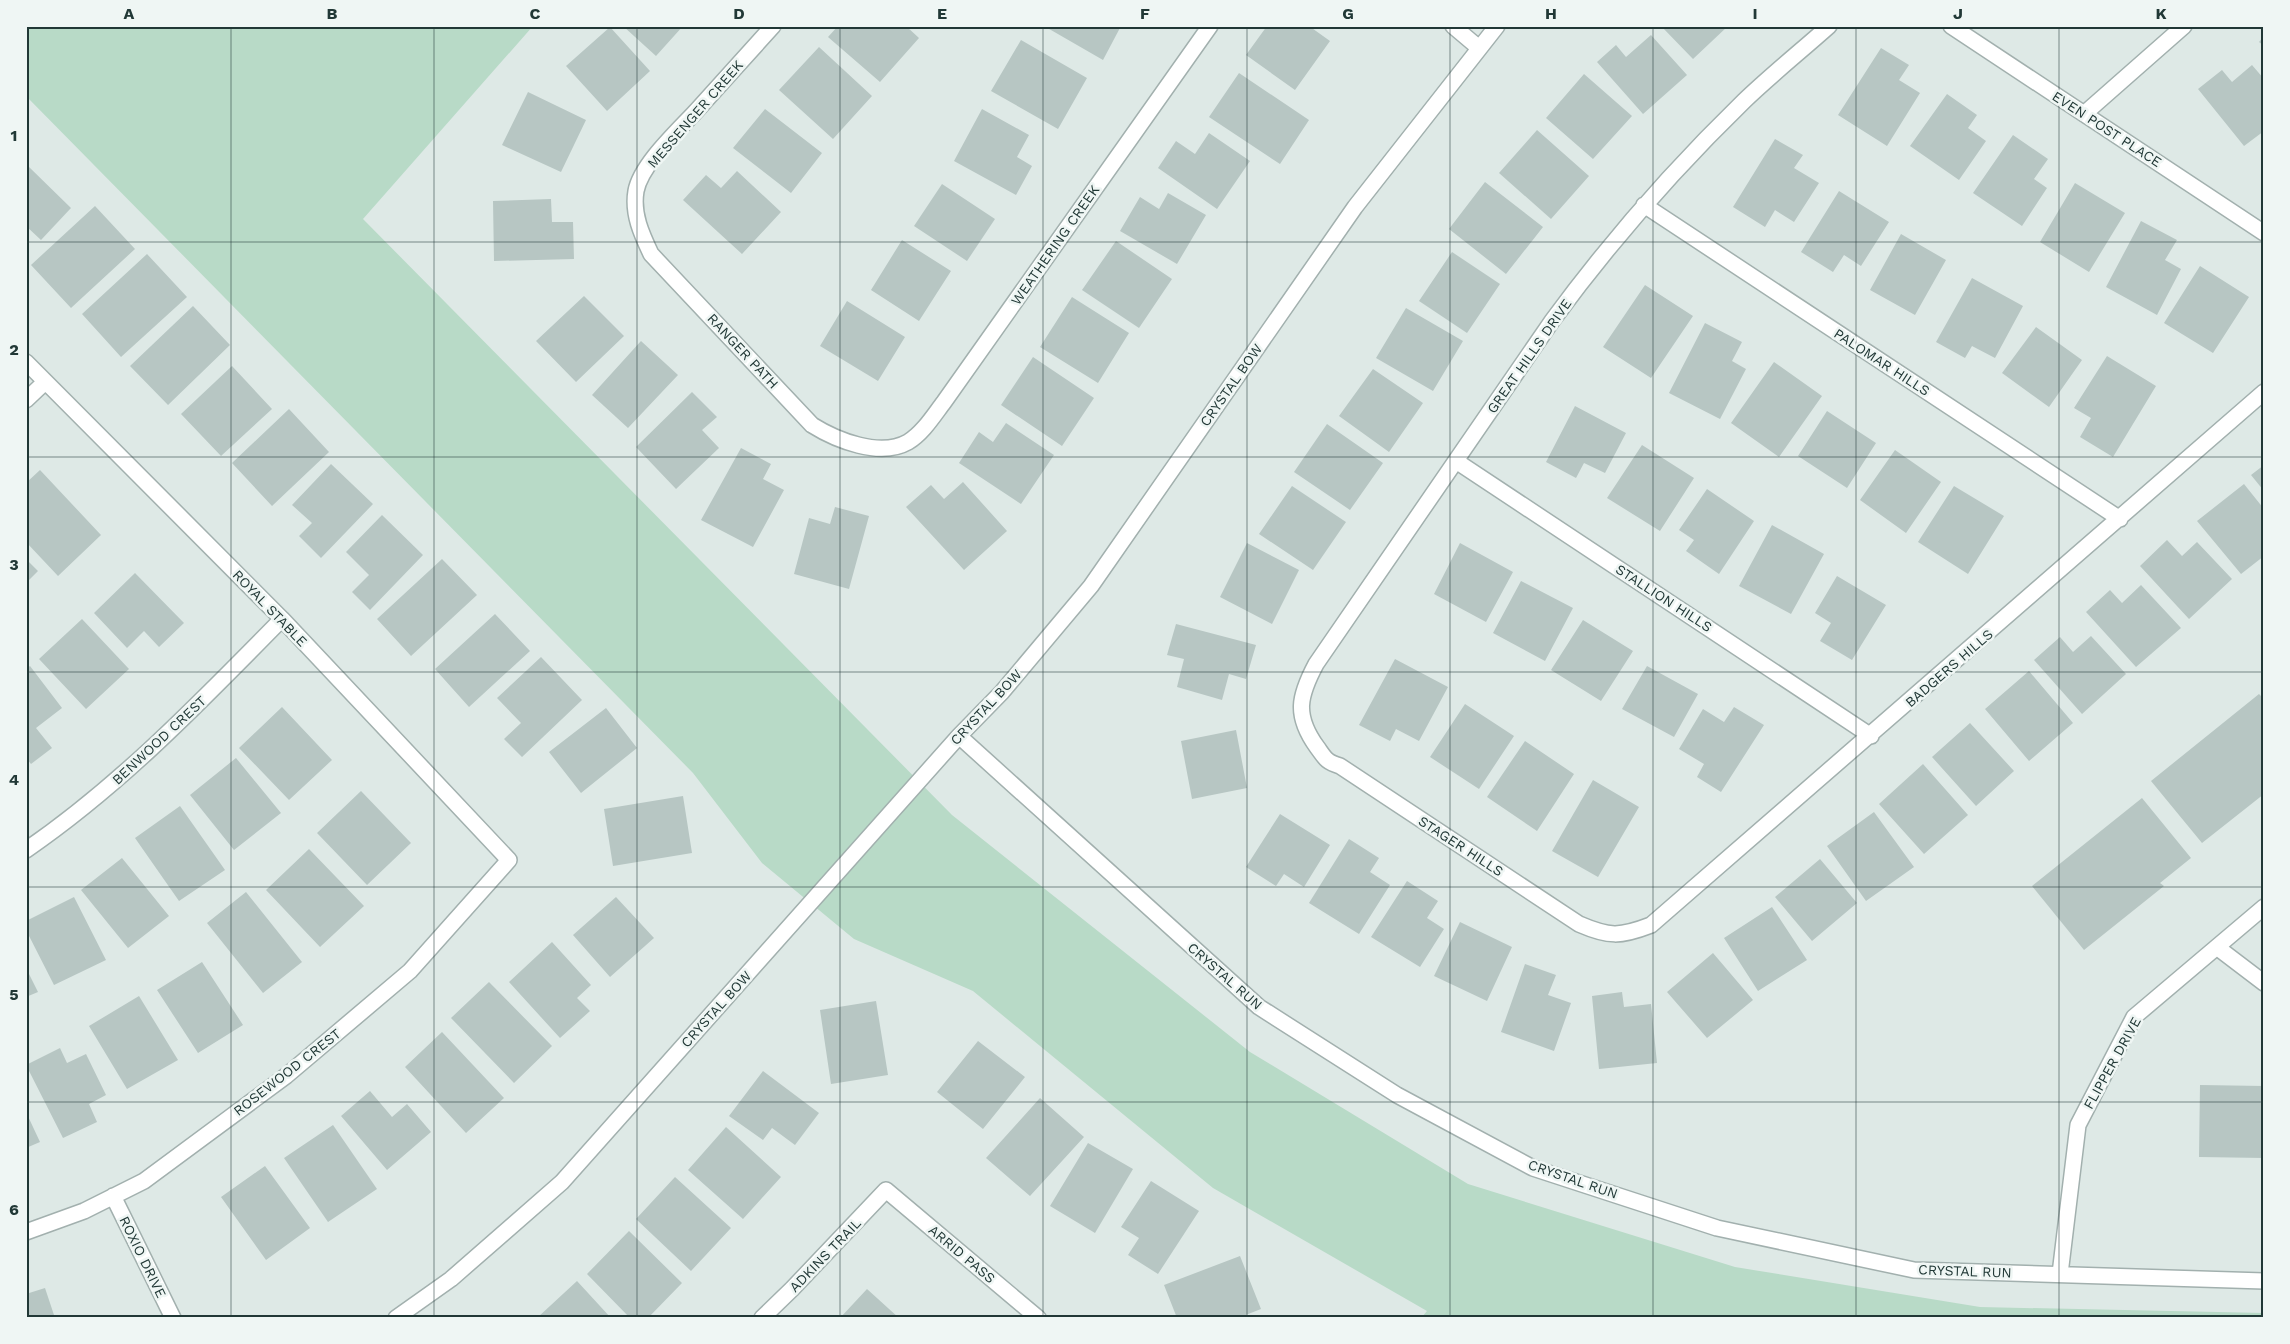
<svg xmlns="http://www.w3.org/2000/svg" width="2290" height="1344" viewBox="0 0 2290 1344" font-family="'Work Sans',sans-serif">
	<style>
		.green { fill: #b8dac7 }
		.building { fill: #b7c6c3 }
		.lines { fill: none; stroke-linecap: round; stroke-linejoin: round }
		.minor-casing { stroke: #a2b0ae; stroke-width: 18 }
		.minor { stroke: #fff; stroke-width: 15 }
		.grid { fill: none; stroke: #213836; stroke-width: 1; stroke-opacity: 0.55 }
		.labels { text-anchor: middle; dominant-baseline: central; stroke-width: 5; stroke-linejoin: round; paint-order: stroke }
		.street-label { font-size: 14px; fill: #213836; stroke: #eff6f4 }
		.neatline { fill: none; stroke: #213836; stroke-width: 2 }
		.grid-label { font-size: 16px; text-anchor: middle; font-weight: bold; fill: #213836 }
	</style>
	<rect width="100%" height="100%" fill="#dee9e6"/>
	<path class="green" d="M26 26H533L363 219 952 815 1250 1052 1468 1184 1735 1267 1980 1307 2264 1313V1318H1421L1427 1311 1213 1188 973 991 854 939 762 863 693 773 26 96Z"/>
	<path class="building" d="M623 26H683L656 56Z
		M838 26H906L919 38 880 82 828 37Z
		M1044 26H1121L1103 60Z
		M1267 26H1309L1330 41 1295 90 1246 55Z
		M1661 26H1728L1693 59Z
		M610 27 650 71 607 111 566 66Z
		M1651 35 1687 75 1643 114 1597 62 1616 45 1626 57Z
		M2264 36V46L2259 42Z
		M1021 40 1087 78 1058 129 991 91Z
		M819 47 872 96 833 139 779 90Z
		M1881 48 1909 65 1899 80 1920 93 1887 146 1838 115Z
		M2252 65 2264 79V131L2244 146 2198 89 2222 70 2232 82Z
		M1239 73 1309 120 1280 164 1209 117Z
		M1584 74 1632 116 1593 159 1546 118Z
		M528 92 586 120 561 172 502 145Z
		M1947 94 1977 115 1968 128 1986 141 1959 180 1910 146Z
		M765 109 822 153 791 193 733 148Z
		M982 109 1029 135 1017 157 1032 166 1016 195 954 161Z
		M1537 130 1589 176 1551 219 1499 173Z
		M1209 133 1250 161 1217 209 1158 168 1176 141 1195 154Z
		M2013 135 2048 159 2034 179 2047 188 2022 226 1973 193Z
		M1775 139 1803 155 1794 168 1819 183 1794 222 1775 210 1765 227 1733 207Z
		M28 166 71 208 41 240 26 226Z
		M737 171 781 212 742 254 683 200 706 175 721 188Z
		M1485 182 1543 227 1506 274 1449 229Z
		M2075 183 2125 213 2089 272 2040 242Z
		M942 184 995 219 967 261 914 226Z
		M1839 191 1889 222 1861 266 1844 255 1833 272 1801 252Z
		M1168 193 1206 215 1177 264 1120 231 1140 197 1159 209Z
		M551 199 552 222H573L574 259 494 261 493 201Z
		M95 206 135 249 71 308 31 265Z
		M2141 221 2177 240 2165 260 2181 269 2157 315 2106 287Z
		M1901 234 1946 260 1915 315 1870 290Z
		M902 240 951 271 919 321 871 290Z
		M1116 241 1172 279 1139 328 1082 290Z
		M1452 252 1500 284 1467 333 1419 301Z
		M147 254 187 297 121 357 82 314Z
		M2200 266 2249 297 2213 353 2164 323Z
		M1972 278 2023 306 1995 358 1972 346 1965 358 1936 342Z
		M1645 285 1693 316 1651 378 1603 347Z
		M584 296 624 336 576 382 536 341Z
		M1072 297 1129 333 1098 383 1040 347Z
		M847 301 905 337 878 381 820 346Z
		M193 306 230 345 168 405 130 366Z
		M1406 308 1463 341 1433 391 1376 358Z
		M1705 323 1742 342 1732 361 1746 369 1720 419 1669 393Z
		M2036 327 2082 360 2049 407 2002 373Z
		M641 341 678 375 628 428 592 395Z
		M2107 356 2156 386 2113 457 2080 437 2091 418 2074 408Z
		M1033 357 1094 398 1062 446 1001 405Z
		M1774 362 1822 396 1779 457 1731 423Z
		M232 366 272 409 221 456 181 414Z
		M1373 369 1423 403 1389 452 1339 416Z
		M692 392 717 417 702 430 719 448 676 489 636 447Z
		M1575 406 1626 433 1605 473 1584 463 1576 478 1546 462Z
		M289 409 329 452 272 506 232 463Z
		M1827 411 1876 443 1847 488 1798 456Z
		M1006 423 1054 455 1021 504 959 463 979 432 993 442Z
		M1327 424 1383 463 1350 510 1294 472Z
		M1642 445 1694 478 1660 531 1607 498Z
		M741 448 771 464 763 479 784 490 753 547 701 520Z
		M1895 450 1941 482 1906 533 1860 500Z
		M331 464 373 504 321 558 299 536 312 523 292 505Z
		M2264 465V491L2251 475Z
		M40 470 101 535 58 576 26 542V483Z
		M963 482 1007 531 964 570 906 507 931 485 944 499Z
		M2244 484 2264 509V556L2241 574 2197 521Z
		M1292 486 1346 522 1313 570 1259 534Z
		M1954 486 2004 516 1968 574 1918 542Z
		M1707 489 1754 521 1719 574 1686 551 1694 540 1679 530Z
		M835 507 869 516 849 589 794 574 809 518 830 524Z
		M382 515 423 555 370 610 352 592 369 575 346 552Z
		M1772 525 1824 554 1791 614 1739 586Z
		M2167 540 2182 556 2197 542 2232 579 2189 619 2140 566Z
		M1247 543 1299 570 1272 624 1220 597Z
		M1460 543 1513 572 1486 622 1434 594Z
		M26 559 38 571 26 583Z
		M442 559 477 595 411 656 377 619Z
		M135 573 184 623 159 647 144 631 127 648 94 613Z
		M1837 576 1886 605 1852 660 1820 641 1831 623 1815 613Z
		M1521 581 1573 608 1545 661 1493 633Z
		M2141 585 2181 628 2136 667 2086 612 2110 590 2122 603Z
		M495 614 530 651 469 707 435 669Z
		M82 619 129 669 86 709 39 659Z
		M1583 620 1633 651 1601 701 1551 670Z
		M1176 624 1256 645 1246 679 1229 674 1222 700 1177 687 1184 659 1167 655Z
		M2091 636 2126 674 2082 714 2034 660 2060 637 2073 652Z
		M541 657 582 700 522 757 504 739 521 723 497 698Z
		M1395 659 1448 687 1419 741 1396 729 1390 741 1359 725Z
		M30 666 62 708 36 728 52 748 31 764 26 758V669Z
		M1647 666 1698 694 1674 737 1622 709Z
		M2029 671 2073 723 2029 761 1985 709Z
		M2259 694 2264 699V794L2202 843 2151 781Z
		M1465 704 1514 736 1479 789 1430 757Z
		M282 707 332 760 289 800 239 748Z
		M1734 707 1764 725 1721 792 1697 777 1704 764 1679 749 1703 709 1724 722Z
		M606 708 637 748 581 793 549 752Z
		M1970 723 2014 771 1976 806 1932 757Z
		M1236 730 1247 788 1192 799 1181 741Z
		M1525 741 1574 774 1537 831 1487 797Z
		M236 758 281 813 234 850 190 795Z
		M1923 764 1968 815 1924 854 1879 804Z
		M1593 780 1639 807 1598 877 1552 851Z
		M361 791 411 843 367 885 317 833Z
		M683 796 692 853 613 866 604 809Z
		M2142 798 2191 858 2160 883 2164 886 2084 950 2032 886Z
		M180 806 225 870 179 901 135 838Z
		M1874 812 1914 867 1866 901 1827 846Z
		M1280 814 1330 845 1304 887 1284 874 1276 886 1246 867Z
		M1349 839 1379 858 1370 872 1390 885 1359 934 1309 903Z
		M309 849 364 906 320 947 266 890Z
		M122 858 169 916 128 948 81 890Z
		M1820 859 1857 903 1812 941 1775 897Z
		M1407 881 1438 901 1427 918 1444 929 1420 967 1371 937Z
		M246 892 302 962 263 993 207 923Z
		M74 897 106 960 54 985 26 930V921Z
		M616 897 654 938 610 977 573 935Z
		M1772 907 1807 960 1758 991 1724 938Z
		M1460 922 1512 947 1487 1001 1434 976Z
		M552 942 591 985 577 998 590 1011 560 1038 509 982Z
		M1713 953 1753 1000 1707 1038 1667 992Z
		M202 962 243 1025 198 1053 157 990Z
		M1525 964 1556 975 1548 995 1571 1003 1554 1051 1501 1032Z
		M26 968 38 992 26 997Z
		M489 982 552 1046 514 1083 451 1018Z
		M1622 992 1624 1007 1651 1004 1657 1063 1599 1069 1592 996Z
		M139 996 178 1060 127 1089 89 1026Z
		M876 1001 888 1075 831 1084 820 1010Z
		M442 1032 504 1098 466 1133 405 1067Z
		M978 1041 1025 1077 983 1129 937 1092Z
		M60 1048 67 1063 86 1054 106 1095 89 1104 97 1122 63 1138 26 1065Z
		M763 1071 819 1113 795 1145 772 1128 763 1140 729 1116Z
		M2200 1085 2264 1086V1158L2199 1157Z
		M370 1091 392 1117 407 1104 431 1132 387 1170 341 1116Z
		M1040 1098 1084 1137 1030 1196 986 1158Z
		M26 1112 40 1142 26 1148Z
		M333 1125 377 1189 328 1222 284 1158Z
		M726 1127 781 1177 743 1219 688 1170Z
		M1088 1143 1133 1169 1095 1233 1050 1206Z
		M265 1166 310 1228 266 1260 221 1197Z
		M675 1177 731 1228 691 1271 636 1219Z
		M1151 1181 1199 1211 1158 1274 1128 1255 1139 1238 1121 1227Z
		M629 1231 682 1283 648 1318H630L587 1274Z
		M1240 1256 1261 1309 1238 1318H1177L1164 1285Z
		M577 1281 611 1318H537Z
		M45 1288 55 1318H26V1294Z
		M867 1289 899 1318H840Z"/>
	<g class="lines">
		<g class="minor-casing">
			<path id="minor" d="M773 26C748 54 723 81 698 109 679 130 641 164 636 191 632 214 642 235 651 254L812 425C836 440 880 458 908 442 923 433 934 415 944 402L1210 26
				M1453 26 1479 48
				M1829 26C1801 51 1771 75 1744 101 1674 169 1610 242 1552 321L1316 664C1299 696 1294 715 1317 747 1325 758 1326 762 1340 766L1579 924C1609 937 1620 937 1651 925L2264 392
				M1951 26 2264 233
				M2084 114 2184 26
				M1644 205 2120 519
				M26 362 282 619 509 860 410 971 286 1076 144 1181 84 1211 26 1232
				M26 400 45 382
				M1456 461 1871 736
				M959 736 1259 1007 1397 1095 1533 1168 1717 1228 1914 1270 2264 1281
				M26 850C122 784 201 701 282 619
				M2218 948 2264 983
				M113 1196 173 1318
				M2060 1274 2078 1125 2134 1017 2264 907
				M396 1318 451 1279 562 1182 959 736 1002 692 1091 586 1355 207 1497 26
				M762 1318 792 1289 886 1190 1038 1318"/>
		</g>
		<use href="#minor" class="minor"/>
	</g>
	<path class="grid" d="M231 26V1318M434 26V1318M637 26V1318M840 26V1318M1043 26V1318M1247 26V1318M1450 26V1318M1653 26V1318M1856 26V1318M2059 26V1318M26 242H2264M26 457H2264M26 672H2264M26 887H2264M26 1102H2264"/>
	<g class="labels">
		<g class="street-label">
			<text transform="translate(695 114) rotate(-49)">MESSENGER CREEK</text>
			<text transform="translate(2107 129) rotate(33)">EVEN POST PLACE</text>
			<text transform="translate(1055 245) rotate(-55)">WEATHERING CREEK</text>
			<text transform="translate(743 351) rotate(47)">RANGER PATH</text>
			<text transform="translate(1529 356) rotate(-55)">GREAT HILLS DRIVE</text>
			<text transform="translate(1882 362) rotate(33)">PALOMAR HILLS</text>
			<text transform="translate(1231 385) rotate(-55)">CRYSTAL BOW</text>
			<text transform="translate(1664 598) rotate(33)">STALLION HILLS</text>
			<text transform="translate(270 608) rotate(46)">ROYAL STABLE</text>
			<text transform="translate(1949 668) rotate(-41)">BADGERS HILLS</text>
			<text transform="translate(986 707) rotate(-47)">CRYSTAL BOW</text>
			<text transform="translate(159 740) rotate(-43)">BENWOOD CREST</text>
			<text transform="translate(1461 846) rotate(33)">STAGER HILLS</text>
			<text transform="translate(1225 976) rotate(41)">CRYSTAL RUN</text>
			<text transform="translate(716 1009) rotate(-48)">CRYSTAL BOW</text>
			<text transform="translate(2112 1063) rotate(-61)">FLIPPER DRIVE</text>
			<text transform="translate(287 1072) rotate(-38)">ROSEWOOD CREST</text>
			<text transform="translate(1573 1179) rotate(19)">CRYSTAL RUN</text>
			<text transform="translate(962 1254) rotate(40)">ARRID PASS</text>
			<text transform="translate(825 1255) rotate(-46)">ADKINS TRAIL</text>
			<text transform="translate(143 1257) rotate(64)">ROXIO DRIVE</text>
			<text transform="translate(1965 1271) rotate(2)">CRYSTAL RUN</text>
		</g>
	</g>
	<rect width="2290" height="1344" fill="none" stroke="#eff6f4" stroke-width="55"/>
	<rect x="28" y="28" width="2234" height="1288" class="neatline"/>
	<g class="grid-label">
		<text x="129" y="19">A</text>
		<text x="332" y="19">B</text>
		<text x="535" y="19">C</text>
		<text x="739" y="19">D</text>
		<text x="942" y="19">E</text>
		<text x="1145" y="19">F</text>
		<text x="1348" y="19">G</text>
		<text x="1551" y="19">H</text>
		<text x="1755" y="19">I</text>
		<text x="1958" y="19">J</text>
		<text x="2161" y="19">K</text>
		<text x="14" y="141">1</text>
		<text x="14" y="355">2</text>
		<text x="14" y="570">3</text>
		<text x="14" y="785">4</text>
		<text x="14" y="1000">5</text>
		<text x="14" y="1215">6</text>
	</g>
</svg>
